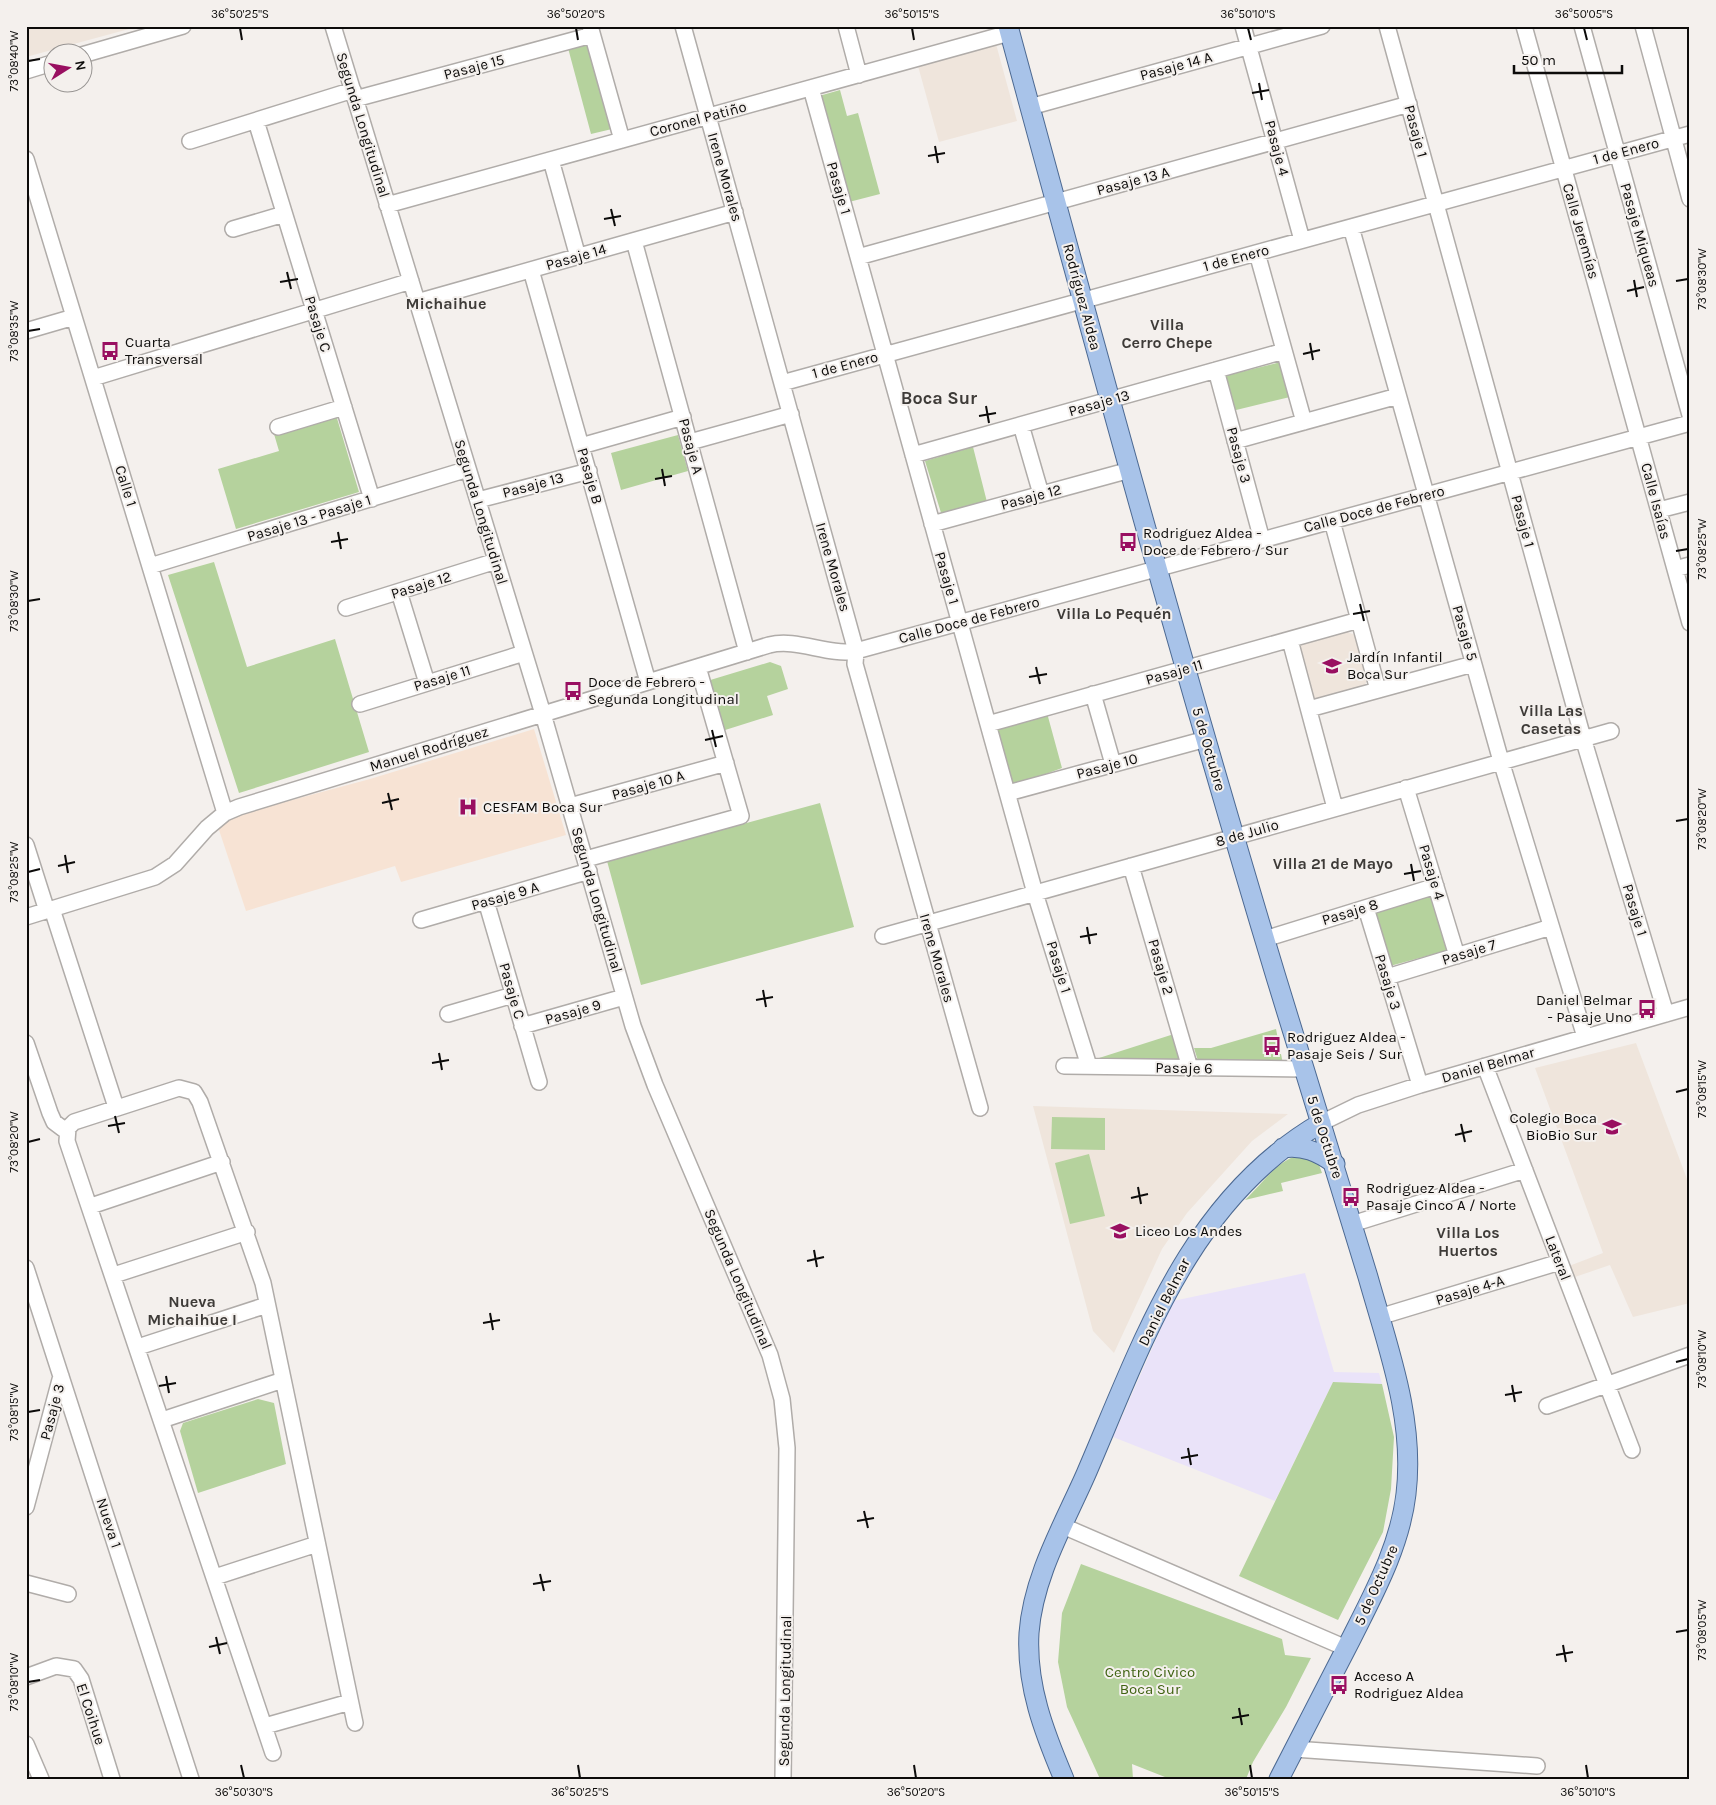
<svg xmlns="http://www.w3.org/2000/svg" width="1716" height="1805" viewBox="0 0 1716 1805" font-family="Karla,sans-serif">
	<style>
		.built { fill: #efe5dc }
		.industrial { fill: #eae3f9 }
		.medical { fill: #f7e3d4 }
		.green { fill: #b5d29d }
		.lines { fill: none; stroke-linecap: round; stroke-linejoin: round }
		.minor-casing { stroke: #b0aca9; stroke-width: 18 }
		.major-casing { stroke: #4c6992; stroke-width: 21 }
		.minor { stroke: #fff; stroke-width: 15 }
		.major { stroke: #a8c3e9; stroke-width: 19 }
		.ticks { fill: none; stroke: #0c0b0a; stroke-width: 2 }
		.labels { text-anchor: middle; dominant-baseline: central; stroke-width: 4; stroke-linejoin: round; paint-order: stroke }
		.street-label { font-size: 15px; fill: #0c0b0a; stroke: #f4f0ed }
		.poi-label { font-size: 15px; fill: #0c0b0a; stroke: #f4f0ed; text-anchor: start }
		.park-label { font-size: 15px; fill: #406312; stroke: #f4f0ed }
		.neighbourhood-label { font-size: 16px; font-weight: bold; fill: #3e3b38; stroke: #f4f0ed }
		.quarter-label { font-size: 18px; font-weight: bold; fill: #3e3b38; stroke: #f4f0ed }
		.neatline { fill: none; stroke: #0c0b0a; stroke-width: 2 }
		.ticks-label { font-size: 12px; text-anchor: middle; fill: #0c0b0a }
	</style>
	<rect width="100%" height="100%" fill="#f4f0ed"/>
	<path class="built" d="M26 26H140L26 57Z
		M996 44 1017 121 939 142 918 66Z
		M1345 631 1355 635 1368 680 1361 690 1318 700 1311 699 1296 652 1301 644Z
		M1636 1043 1690 1187V1303L1633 1317 1610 1265 1575 1277 1569 1266 1603 1253 1535 1068Z
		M1033 1106 1288 1114 1252 1141 1187 1213 1162 1249 1114 1353 1093 1331Z"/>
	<path class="industrial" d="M1305 1273 1334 1372 1379 1373 1382 1384 1333 1382 1275 1501 1113 1437 1173 1301Z"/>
	<path class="medical" d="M534 729 566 835 401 882 395 866 246 911 218 827 229 817 370 779Z"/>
	<path class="green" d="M588 43 612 129 591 134 568 48Z
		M840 90 847 116 858 113 880 194 849 202 819 96Z
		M1281 362 1290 397 1232 411 1224 376Z
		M336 415 359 492 236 529 218 469 279 451 274 434Z
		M678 435 688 471 621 490 611 453Z
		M973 447 987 502 942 516 925 461Z
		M214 562 247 667 335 639 369 752 239 793 168 575Z
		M770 662 781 666 788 689 767 696 773 715 722 731 707 681Z
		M1047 713 1062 768 1016 785 1009 781 994 729Z
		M820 803 854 927 641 985 607 861Z
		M1433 894 1449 950 1390 966 1375 912Z
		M1276 1029 1283 1064 1198 1061 1194 1048H1211Z
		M1174 1034 1181 1060 1099 1058Z
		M1052 1117 1105 1118V1150L1051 1149Z
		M1089 1154 1105 1216 1070 1224 1055 1163Z
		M1300 1155 1318 1162 1322 1173 1281 1183 1283 1191 1245 1200C1261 1185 1278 1159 1300 1155Z
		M1333 1382 1382 1384 1394 1437 1391 1489 1383 1532 1338 1620 1239 1576Z
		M258 1399 274 1403 286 1464 198 1493 180 1431 183 1423Z
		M1081 1564 1282 1639 1285 1655 1311 1658 1286 1707 1253 1762 1246 1779H1170L1132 1764 1133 1779H1100L1067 1707 1058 1662 1062 1613Z"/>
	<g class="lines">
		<g class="minor-casing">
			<path id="minor" d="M333 26 543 714 633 1026 655 1085 770 1355 782 1399 787 1448 783 1779
				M590 26 622 140
				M683 26 856 651 855 664 980 1108
				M846 26 859 75
				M1243 26 1302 240
				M1387 26 1583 738 1666 1014
				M1524 26 1690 623
				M1582 26 1690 415
				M1643 26 1690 199
				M82 55 183 26
				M26 71 52 63
				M811 88 1035 893 1089 1066
				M355 99 592 35
				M1030 107 1322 26
				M256 121 372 499
				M190 141 353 90
				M26 159 225 813
				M551 160 578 257
				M387 205 1009 33
				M1351 227 1501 761 1585 1037
				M233 229 284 214
				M634 241 747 652
				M1257 253 1304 422
				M858 257 1409 104
				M531 270 648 682
				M417 302 735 212
				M26 331 74 317
				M1216 370 1262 540
				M93 378 411 281
				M782 383 1690 134
				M1021 425 1041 494
				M278 427 344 407
				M1235 441 1398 396
				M690 442 791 414
				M581 446 683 417
				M913 455 1284 351
				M478 500 589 471
				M1659 510 1690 502
				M1332 521 1378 690
				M932 524 1130 470
				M150 566 468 469
				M1675 569 1690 565
				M399 592 427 683
				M346 608 496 561
				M1290 640 1335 808
				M1093 694 1113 764
				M360 704 524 653
				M1309 709 1473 664
				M988 724 1359 620
				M1406 788 1457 956
				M1008 793 1206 739
				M570 806 726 763
				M26 845 47 911
				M586 859 741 816 698 667
				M1131 866 1190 1068
				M486 901 539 1082
				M1366 908 1420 1085
				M52 909 116 1107
				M26 917 155 877 175 864 207 828 225 813 239 807 769 645C798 638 827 656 856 651L1690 423
				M421 920 589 871
				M883 936 1611 731
				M1265 939 1436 886
				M1387 977 1551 927
				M448 1014 513 995
				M522 1026 624 997
				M26 1043 50 1113 54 1122 66 1131
				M1064 1066 1304 1069
				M1485 1066 1632 1450
				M1321 1123 1358 1105 1420 1085 1690 1007
				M91 1206 222 1162
				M1352 1224 1525 1170
				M26 1268 191 1779
				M114 1275 247 1232
				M1379 1317 1560 1262
				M138 1347 267 1305
				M1547 1406 1690 1355
				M162 1420 283 1380
				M26 1507 61 1376
				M1063 1526 1346 1648
				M215 1577 317 1544
				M26 1583 68 1594
				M26 1677 56 1666 74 1669 81 1679 112 1779
				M265 1726 350 1702
				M26 1744 41 1779
				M1294 1749 1537 1766
				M273 1753 67 1141 68 1128 74 1122 179 1088 194 1092 200 1102 263 1283 355 1723"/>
		</g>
		<g class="major-casing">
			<path id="major" d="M1008 26C1094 344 1181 662 1276 977 1306 1077 1338 1177 1368 1277 1388 1348 1415 1419 1406 1494 1400 1546 1374 1593 1351 1639 1327 1686 1303 1732 1279 1779
				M1283 1148C1303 1145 1319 1152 1335 1164
				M1064 1779C1044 1732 1026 1685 1029 1633 1033 1577 1064 1524 1086 1474 1143 1342 1189 1200 1321 1123"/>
		</g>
		<use href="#minor" class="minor"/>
		<use href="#major" class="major"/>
	</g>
	<path class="ticks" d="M240 28 242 40M576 28 578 40M912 28 914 40M1248 28 1251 40M1584 28 1587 40M28 61 40 59M1259 83 1262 100M1252 93 1269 90M935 146 938 163M928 156 945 153M611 209 615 226M604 219 621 216M287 272 291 289M1634 280 1637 297M1676 281 1688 279M280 282 298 279M1627 291 1644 287M28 331 40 329M1310 343 1313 360M1303 354 1320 350M986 406 989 423M979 416 996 413M662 469 665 486M655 479 672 476M338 532 341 549M331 542 348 539M1676 551 1688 549M28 601 40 599M1360 604 1364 621M1353 614 1370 611M1036 667 1040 684M1029 677 1047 674M712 730 716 747M705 740 723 736M388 793 392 810M382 803 399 799M1676 821 1688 819M65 855 68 873M1411 864 1414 881M58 866 75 862M28 872 40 869M1404 874 1421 871M1087 927 1090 944M1080 937 1097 934M763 990 766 1007M756 1000 773 997M439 1053 442 1070M432 1063 449 1060M1676 1092 1688 1089M115 1116 119 1133M1461 1124 1465 1142M108 1126 125 1123M1455 1135 1472 1131M28 1142 40 1139M1138 1187 1141 1204M1131 1198 1148 1194M814 1250 817 1267M807 1261 824 1257M490 1313 493 1330M483 1323 500 1320M1676 1362 1688 1359M166 1376 169 1393M1512 1385 1515 1402M159 1386 176 1383M1505 1395 1522 1392M28 1412 40 1410M1188 1448 1191 1465M1181 1458 1198 1455M864 1511 868 1528M857 1521 874 1518M540 1574 544 1591M533 1584 551 1581M1676 1632 1688 1630M216 1637 220 1654M1563 1645 1566 1662M209 1647 227 1643M1556 1655 1573 1652M28 1682 40 1680M1239 1708 1242 1725M1232 1718 1249 1715M241 1765 244 1778M578 1765 580 1778M914 1765 916 1778M1250 1765 1252 1778M1586 1765 1588 1778"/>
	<defs>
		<g id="bus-bare" transform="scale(1.5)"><path d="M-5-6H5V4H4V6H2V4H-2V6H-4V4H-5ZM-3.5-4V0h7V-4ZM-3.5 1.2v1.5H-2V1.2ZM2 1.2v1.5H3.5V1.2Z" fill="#990f61" stroke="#f4f0ed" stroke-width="2.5" paint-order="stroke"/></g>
		<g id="school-bare" transform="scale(1.5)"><path d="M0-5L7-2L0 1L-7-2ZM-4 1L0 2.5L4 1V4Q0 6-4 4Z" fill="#990f61" stroke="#f4f0ed" stroke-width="2.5" paint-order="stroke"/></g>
		<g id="hospital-bare" transform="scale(1.5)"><path d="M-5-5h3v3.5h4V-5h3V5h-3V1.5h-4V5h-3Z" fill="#990f61" stroke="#f4f0ed" stroke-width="2.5" paint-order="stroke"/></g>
	</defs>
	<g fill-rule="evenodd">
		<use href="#bus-bare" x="110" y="351"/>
		<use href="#bus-bare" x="1128" y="542"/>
		<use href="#school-bare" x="1332" y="666"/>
		<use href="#bus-bare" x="573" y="691"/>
		<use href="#hospital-bare" x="468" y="807"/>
		<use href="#bus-bare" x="1647" y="1009"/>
		<use href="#bus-bare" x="1272" y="1046"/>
		<use href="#school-bare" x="1612" y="1127"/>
		<use href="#bus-bare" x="1351" y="1197"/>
		<use href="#school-bare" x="1120" y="1231"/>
		<use href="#bus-bare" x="1339" y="1685"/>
	</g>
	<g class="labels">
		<g class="street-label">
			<text transform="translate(1176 66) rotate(-15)">Pasaje 14 A</text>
			<text transform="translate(474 67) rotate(-15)">Pasaje 15</text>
			<text transform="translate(698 119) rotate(-15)">Coronel Patiño</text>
			<text transform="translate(363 125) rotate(73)">Segunda Longitudinal</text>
			<text transform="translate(1416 131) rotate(75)">Pasaje 1</text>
			<text transform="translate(1277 148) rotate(75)">Pasaje 4</text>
			<text transform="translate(1626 151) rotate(-15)">1 de Enero</text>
			<text transform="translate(725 177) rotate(74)">Irene Morales</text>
			<text transform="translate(1133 181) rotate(-15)">Pasaje 13 A</text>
			<text transform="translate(839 188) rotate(74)">Pasaje 1</text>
			<text transform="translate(1581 231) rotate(74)">Calle Jeremías</text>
			<text transform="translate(1640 235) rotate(74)">Pasaje Miqueas</text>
			<text transform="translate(576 257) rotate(-16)">Pasaje 14</text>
			<text transform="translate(1236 258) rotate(-15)">1 de Enero</text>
			<text transform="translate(1082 297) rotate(75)">Rodríguez Aldea</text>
			<text transform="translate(318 324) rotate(73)">Pasaje C</text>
			<text transform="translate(845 365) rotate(-15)">1 de Enero</text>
			<text transform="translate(1099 403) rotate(-16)">Pasaje 13</text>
			<text transform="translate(691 446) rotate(75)">Pasaje A</text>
			<text transform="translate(1239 455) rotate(75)">Pasaje 3</text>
			<text transform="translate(590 476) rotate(74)">Pasaje B</text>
			<text transform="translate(533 485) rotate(-15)">Pasaje 13</text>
			<text transform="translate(126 486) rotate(73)">Calle 1</text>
			<text transform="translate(1031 497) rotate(-15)">Pasaje 12</text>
			<text transform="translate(1656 501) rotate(75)">Calle Isaías</text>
			<text transform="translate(1374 509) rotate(-15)">Calle Doce de Febrero</text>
			<text transform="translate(481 512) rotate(73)">Segunda Longitudinal</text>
			<text transform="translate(309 518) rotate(-17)">Pasaje 13 - Pasaje 1</text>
			<text transform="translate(1523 521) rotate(75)">Pasaje 1</text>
			<text transform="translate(833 567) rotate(74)">Irene Morales</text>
			<text transform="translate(947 578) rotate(74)">Pasaje 1</text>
			<text transform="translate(421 585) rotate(-17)">Pasaje 12</text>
			<text transform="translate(969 620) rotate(-15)">Calle Doce de Febrero</text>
			<text transform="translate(1465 633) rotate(74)">Pasaje 5</text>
			<text transform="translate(1174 672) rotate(-16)">Pasaje 11</text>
			<text transform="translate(442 678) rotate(-17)">Pasaje 11</text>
			<text transform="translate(429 749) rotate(-17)">Manuel Rodríguez</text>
			<text transform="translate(1209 749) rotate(74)">5 de Octubre</text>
			<text transform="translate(1107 766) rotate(-15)">Pasaje 10</text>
			<text transform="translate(648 785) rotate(-16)">Pasaje 10 A</text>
			<text transform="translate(1247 833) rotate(-16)">8 de Julio</text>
			<text transform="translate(1432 872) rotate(73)">Pasaje 4</text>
			<text transform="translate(505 896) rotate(-16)">Pasaje 9 A</text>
			<text transform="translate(597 900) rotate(74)">Segunda Longitudinal</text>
			<text transform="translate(1635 910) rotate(73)">Pasaje 1</text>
			<text transform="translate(1350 912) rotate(-17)">Pasaje 8</text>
			<text transform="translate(1469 952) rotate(-17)">Pasaje 7</text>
			<text transform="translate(937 958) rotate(74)">Irene Morales</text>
			<text transform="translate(1059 967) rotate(73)">Pasaje 1</text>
			<text transform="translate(1161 967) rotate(74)">Pasaje 2</text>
			<text transform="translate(1388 982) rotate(73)">Pasaje 3</text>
			<text transform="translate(512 991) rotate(74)">Pasaje C</text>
			<text transform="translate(573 1012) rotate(-16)">Pasaje 9</text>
			<text transform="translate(1488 1065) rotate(-16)">Daniel Belmar</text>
			<text transform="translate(1184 1068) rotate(1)">Pasaje 6</text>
			<text transform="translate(1325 1137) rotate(72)">5 de Octubre</text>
			<text transform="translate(1558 1258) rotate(69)">Lateral</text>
			<text transform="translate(738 1279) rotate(67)">Segunda Longitudinal</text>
			<text transform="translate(1470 1290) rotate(-17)">Pasaje 4-A</text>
			<text transform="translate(1164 1302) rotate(-63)">Daniel Belmar</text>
			<text transform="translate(52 1412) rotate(-75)">Pasaje 3</text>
			<text transform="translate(109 1523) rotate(72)">Nueva 1</text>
			<text transform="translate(1376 1585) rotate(-66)">5 de Octubre</text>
			<text transform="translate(785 1691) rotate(-89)">Segunda Longitudinal</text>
			<text transform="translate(91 1714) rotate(72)">El Coihue</text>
		</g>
		<g class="poi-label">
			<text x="125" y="342">Cuarta<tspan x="125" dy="17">Transversal</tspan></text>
			<text x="1143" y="533">Rodriguez Aldea -<tspan x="1143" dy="17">Doce de Febrero / Sur</tspan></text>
			<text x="1347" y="657">Jardín Infantil<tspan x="1347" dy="17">Boca Sur</tspan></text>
			<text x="588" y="682">Doce de Febrero -<tspan x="588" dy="17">Segunda Longitudinal</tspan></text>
			<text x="483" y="807">CESFAM Boca Sur</text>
			<text x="1632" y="1000" text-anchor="end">Daniel Belmar<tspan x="1632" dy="17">- Pasaje Uno</tspan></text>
			<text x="1287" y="1037">Rodriguez Aldea -<tspan x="1287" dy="17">Pasaje Seis / Sur</tspan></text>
			<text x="1597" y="1118" text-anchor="end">Colegio Boca<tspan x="1597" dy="17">BioBio Sur</tspan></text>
			<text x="1366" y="1188">Rodriguez Aldea -<tspan x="1366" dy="17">Pasaje Cinco A / Norte</tspan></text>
			<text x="1135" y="1231">Liceo Los Andes</text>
			<text x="1354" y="1676">Acceso A<tspan x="1354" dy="17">Rodriguez Aldea</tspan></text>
		</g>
		<g class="park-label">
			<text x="1150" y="1672">Centro Civico<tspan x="1150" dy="17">Boca Sur</tspan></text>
		</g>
		<g class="neighbourhood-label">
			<text x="446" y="303">Michaihue</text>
			<text x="1167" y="324">Villa<tspan x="1167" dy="18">Cerro Chepe</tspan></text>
			<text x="1114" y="613">Villa Lo Pequén</text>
			<text x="1551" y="710">Villa Las<tspan x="1551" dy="18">Casetas</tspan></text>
			<text x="1333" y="863">Villa 21 de Mayo</text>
			<text x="1468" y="1232">Villa Los<tspan x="1468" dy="18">Huertos</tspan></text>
			<text x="192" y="1301">Nueva<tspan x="192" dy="18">Michaihue I</tspan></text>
		</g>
		<g class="quarter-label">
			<text x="939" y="398">Boca Sur</text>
		</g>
	</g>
	<rect width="1716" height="1805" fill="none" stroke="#f4f0ed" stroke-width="55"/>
	<g transform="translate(68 68) rotate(79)"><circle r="24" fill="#f4f0ed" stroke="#979492"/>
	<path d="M0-4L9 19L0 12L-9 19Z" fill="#990f61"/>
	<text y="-8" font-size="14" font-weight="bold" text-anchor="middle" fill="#0c0b0a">N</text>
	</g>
	<path d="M1514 65v8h108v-8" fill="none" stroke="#0c0b0a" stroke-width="2.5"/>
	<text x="1521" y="65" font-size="15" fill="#0c0b0a" stroke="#f4f0ed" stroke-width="4" paint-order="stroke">50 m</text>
	<rect x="28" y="28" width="1660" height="1750" class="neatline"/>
	<g class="ticks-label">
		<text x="240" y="18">36°50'25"S</text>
		<text x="576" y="18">36°50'20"S</text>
		<text x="912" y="18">36°50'15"S</text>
		<text x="1248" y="18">36°50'10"S</text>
		<text x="1584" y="18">36°50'05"S</text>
		<text transform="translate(14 61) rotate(-90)" y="4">73°08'40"W</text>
		<text transform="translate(1702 279) rotate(-90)" y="4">73°08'30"W</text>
		<text transform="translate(14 331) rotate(-90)" y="4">73°08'35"W</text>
		<text transform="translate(1702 549) rotate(-90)" y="4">73°08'25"W</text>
		<text transform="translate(14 601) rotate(-90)" y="4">73°08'30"W</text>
		<text transform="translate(1702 819) rotate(-90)" y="4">73°08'20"W</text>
		<text transform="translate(14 872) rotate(-90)" y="4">73°08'25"W</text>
		<text transform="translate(1702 1089) rotate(-90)" y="4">73°08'15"W</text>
		<text transform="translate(14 1142) rotate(-90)" y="4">73°08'20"W</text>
		<text transform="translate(1702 1359) rotate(-90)" y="4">73°08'10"W</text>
		<text transform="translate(14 1412) rotate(-90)" y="4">73°08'15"W</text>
		<text transform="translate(1702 1630) rotate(-90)" y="4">73°08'05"W</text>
		<text transform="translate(14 1682) rotate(-90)" y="4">73°08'10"W</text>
		<text x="244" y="1796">36°50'30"S</text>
		<text x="580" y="1796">36°50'25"S</text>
		<text x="916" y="1796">36°50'20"S</text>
		<text x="1252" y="1796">36°50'15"S</text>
		<text x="1588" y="1796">36°50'10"S</text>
	</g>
</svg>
